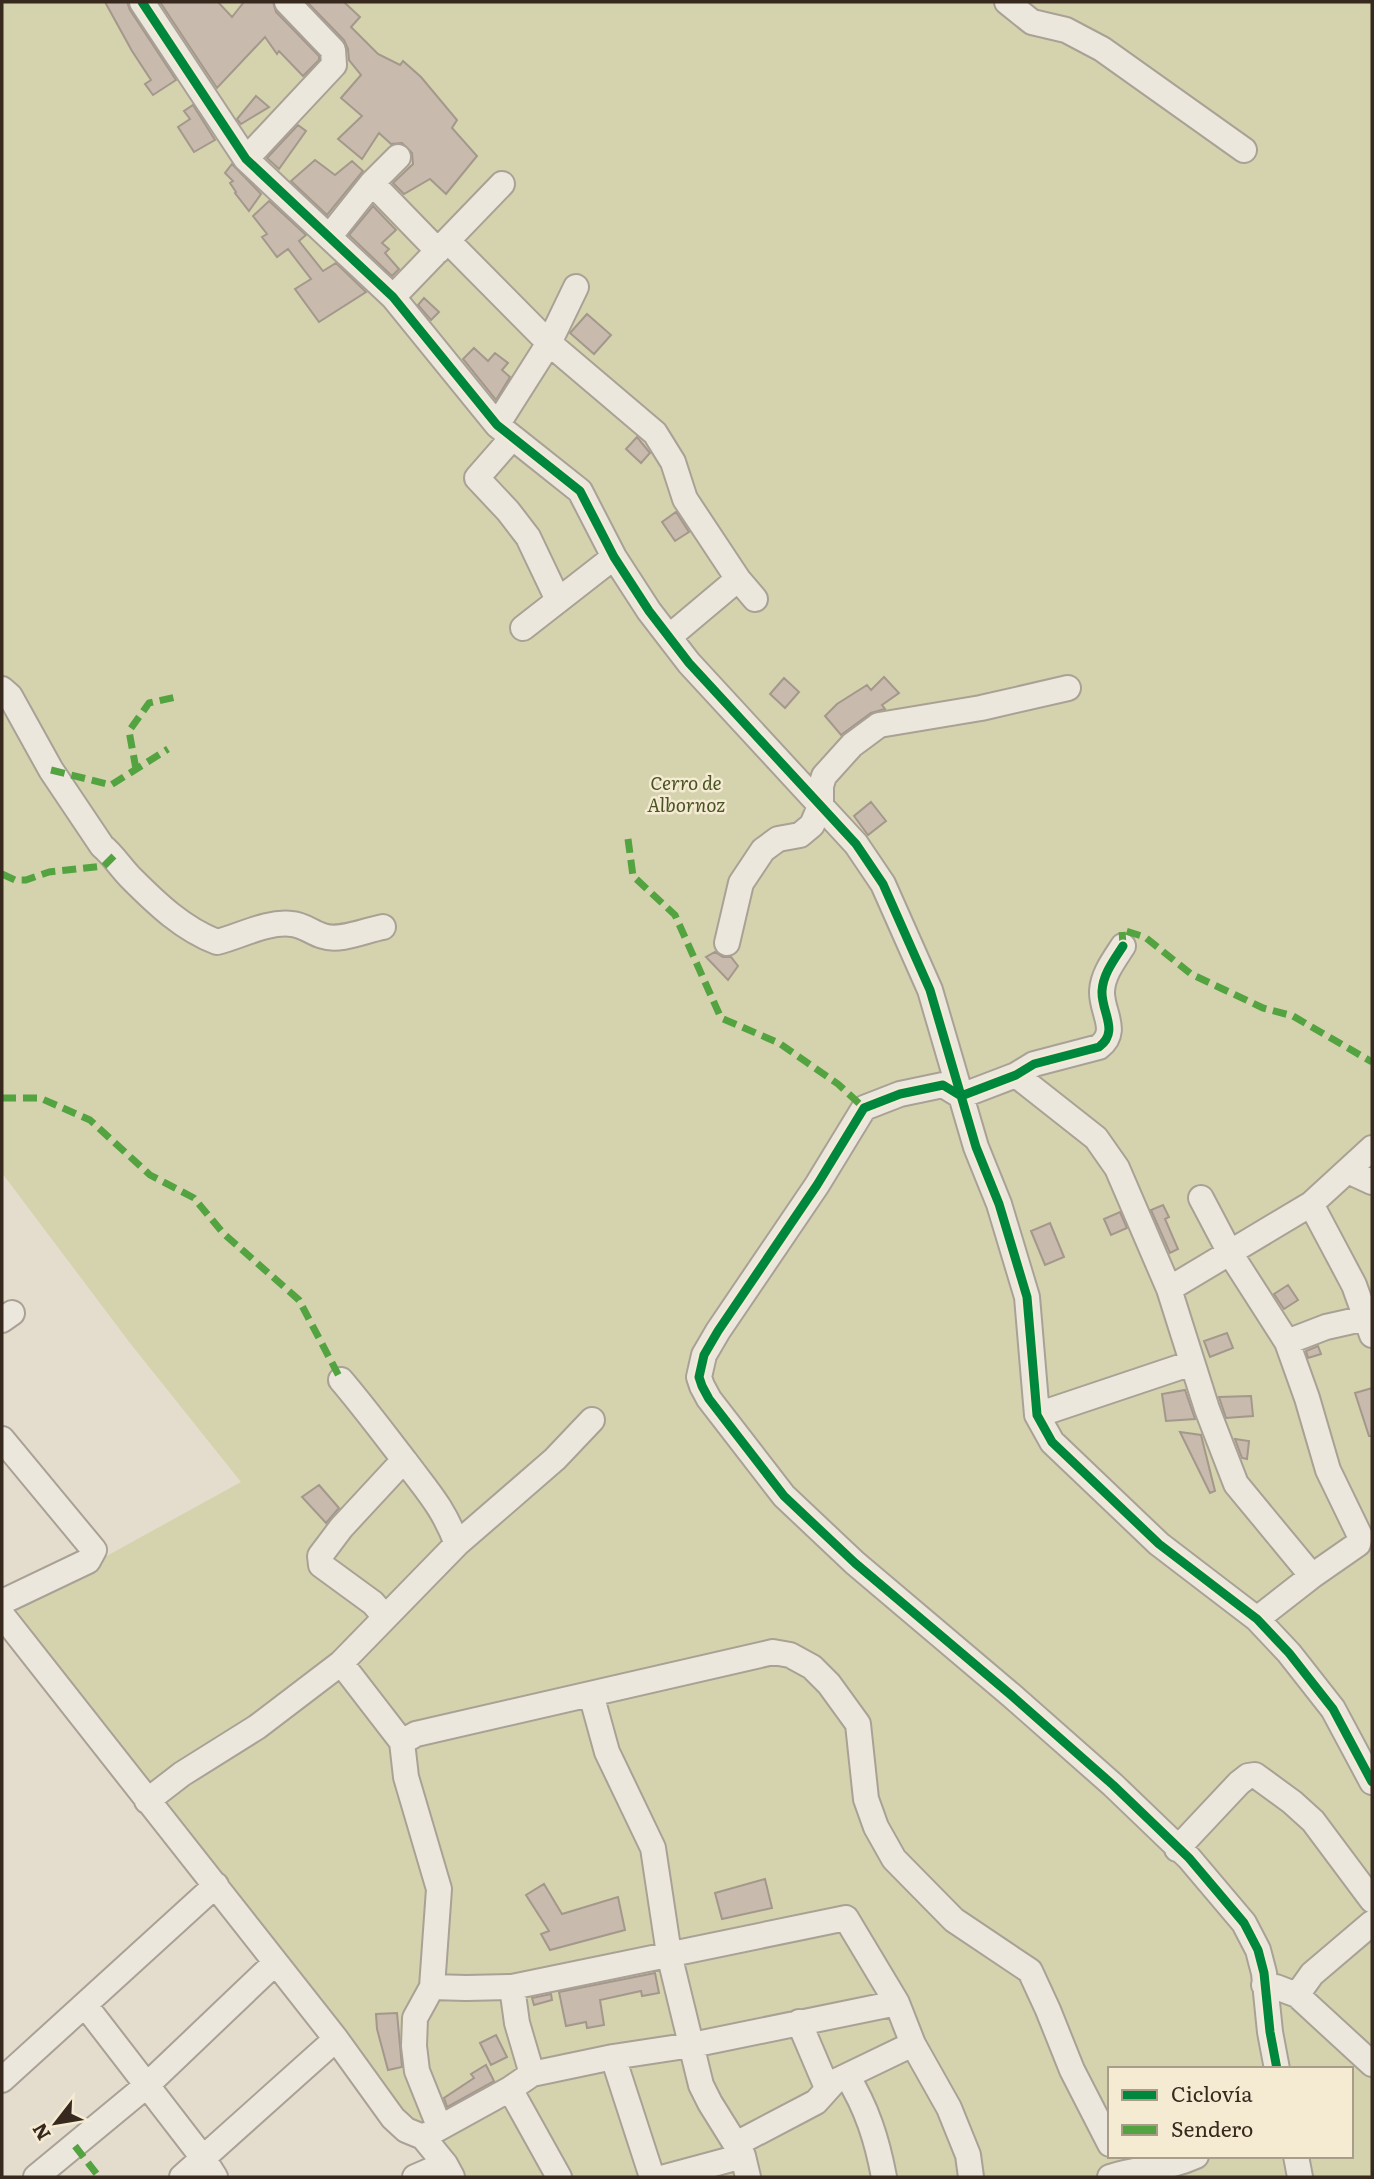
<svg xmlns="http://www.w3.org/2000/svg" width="1374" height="2179" viewBox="0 0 1374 2179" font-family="Literata,serif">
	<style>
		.green { fill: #d4d3ae; fill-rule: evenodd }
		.building { fill: #c8baad; stroke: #a4978b; stroke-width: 2 }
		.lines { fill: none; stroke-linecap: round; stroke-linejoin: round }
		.minor-casing { stroke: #a9a195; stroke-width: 28 }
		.minor { stroke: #ece7dd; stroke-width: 24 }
		.quiet { stroke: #53a341; stroke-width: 7; stroke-dasharray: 14 7; stroke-linecap: butt }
		.cycleway-casing { stroke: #f5ead2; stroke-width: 13 }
		.cycleway { stroke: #00873e; stroke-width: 9 }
		.labels { text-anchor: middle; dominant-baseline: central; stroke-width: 5; stroke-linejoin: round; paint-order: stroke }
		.park-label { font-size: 19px; font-style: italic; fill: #495424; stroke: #f5ead2 }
	</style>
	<rect width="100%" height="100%" fill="#e4dccc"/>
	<path class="green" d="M2 2H1372V2177H442L14 1607 241 1482 130 1343 2 1173ZM1110 2069H1351V2156H1110Z"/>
	<path class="building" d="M105 2H127L130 10 176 80 153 95 145 84 151 80 132 51Z
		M160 2H218L232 17 244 2H273L276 12 319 56V60L303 76 279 51 277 54 265 37 217 88Z
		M307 2H344L360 17 351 27 378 54 400 65 403 61 421 77 457 120 452 128 477 156 446 194 430 179 404 194 393 183 413 164 412 153 402 143 391 144 379 133 362 159 338 139 362 116 341 98 361 75 349 60 348 49 344 40Z
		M256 96 269 107 241 124 237 119Z
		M193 105 215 140 194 152 178 127 190 119 184 111Z
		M298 125 306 131 279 169 267 158Z
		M315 160 335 175 352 161 363 171 327 215 291 181Z
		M232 164 261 194 249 211 235 193 236 192 230 183 233 181 225 173Z
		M269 201 306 235 299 241 323 271 336 263 366 292 319 322 295 289 311 279 288 249 277 257 262 237 267 234 253 216Z
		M373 206 396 230 382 243 389 249 385 253 399 269 392 276 349 235Z
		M424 298 439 312 431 320 418 305Z
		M587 314 611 335 594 354 570 333Z
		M474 348 488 361 495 353 508 363 502 370 510 377 496 400 463 359Z
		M637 437 650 453 641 463 626 449Z
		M676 512 689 532 675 541 662 522Z
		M884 677 899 693 882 705 885 709 871 713 841 735 825 716 837 704 867 685 871 690Z
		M784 678 799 692 785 708 770 694Z
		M871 802 886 821 868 835 854 816Z
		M715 952 723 957H731L738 966 728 980 706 957Z
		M1163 1205 1169 1217 1165 1219 1178 1249 1170 1253 1151 1210Z
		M1120 1212 1127 1228 1111 1235 1104 1219Z
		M1050 1223 1064 1257 1045 1265 1031 1231Z
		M1288 1285 1298 1300 1284 1309 1274 1294Z
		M1227 1333 1233 1348 1210 1357 1204 1341Z
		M1318 1346 1321 1354 1308 1358 1306 1351Z
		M1372 1388V1436H1369L1355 1393Z
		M1185 1390 1195 1419 1166 1421 1162 1394Z
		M1251 1396 1253 1416 1226 1418 1219 1397Z
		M1180 1432 1201 1435 1215 1491 1210 1493Z
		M1235 1439 1249 1441 1247 1459 1242 1458Z
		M319 1485 339 1508 326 1523 302 1497Z
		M765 1879 772 1908 722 1919 715 1893Z
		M544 1884 562 1914 618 1897 625 1930 550 1950 541 1934 549 1931 526 1895Z
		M655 1973 659 1993 642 1996 641 1991 600 2000 604 2025 587 2028 586 2022 566 2026 559 1992Z
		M551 1994 552 2000 534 2005 532 1998Z
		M397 2013 402 2067 388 2070 377 2029 376 2014Z
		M496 2035 507 2057 491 2065 480 2043Z
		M486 2065 494 2081 447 2107 444 2098 474 2078 471 2074Z"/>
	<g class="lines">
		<g class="minor-casing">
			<path id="minor" d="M142 2 246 159 393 297 497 425 580 491 614 557 649 611 689 663 856 844 883 884 930 990 976 1147 999 1204 1027 1297 1037 1415 1052 1442 1159 1544 1257 1619 1289 1653 1333 1709 1372 1782
				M1007 2 1032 22 1066 30 1102 49 1244 150
				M246 159 334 65 333 50 287 2
				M372 183 438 251
				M329 237 372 183 398 157
				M448 241 549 343 655 433 673 462 685 499 738 579 755 599
				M393 297 502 184
				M497 425 549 343 576 287
				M512 438 477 478 508 511 528 537 558 600
				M523 628 614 557
				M669 637 738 579
				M2 689 10 696 51 770 102 846C114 856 121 868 132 879 157 904 183 929 217 942 241 936 267 921 292 924 304 925 312 933 323 936 340 942 366 930 383 927
				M727 943 741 883 763 850 778 839 800 835 812 825 821 804V786L824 776 852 745 879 725 981 708 1068 688
				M1123 946C1114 960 1103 974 1102 991 1101 1012 1120 1031 1099 1047L1034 1064 1016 1075 961 1096 943 1085 900 1094 864 1108 817 1185 718 1331 704 1355 699 1377 702 1386 709 1399 784 1496 855 1563 1011 1695 1113 1785 1189 1858 1244 1923 1258 1950 1264 1973 1270 2032 1277 2069
				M1016 1075 1096 1138 1117 1168 1169 1289 1207 1409 1236 1484 1312 1576 1257 1619
				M1348 1171 1372 1182
				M1201 1198 1230 1253 1287 1342 1307 1398 1328 1470 1360 1536 1358 1544 1312 1576
				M1311 1204 1354 1285 1372 1335
				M1169 1289 1311 1204 1372 1148
				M2 1320 12 1313
				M1287 1342 1326 1327 1366 1318
				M341 1380C364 1407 384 1434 405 1461 428 1492 443 1507 457 1544
				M1037 1415 1192 1363
				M2 1439 94 1550 88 1561 2 1602
				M2 1615 336 2039 393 2118 406 2130 423 2137 445 2164 452 2177
				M385 1617 373 1603 321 1565 320 1556 341 1528 404 1460
				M341 1663 402 1742 406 1777 439 1889 432 1987 415 2018 414 2046 417 2071 439 2126
				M591 1694 607 1752 653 1848 669 1954 701 2085 710 2103 743 2156 748 2177
				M402 1742 416 1734 773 1652 790 1655 812 1667 829 1684 858 1724 866 1799 876 1827 894 1859 954 1920 1030 1971 1048 2010 1072 2070 1110 2144
				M147 1801 182 1774 257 1727 341 1663 457 1544 555 1459 592 1420
				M1177 1849 1239 1783 1248 1776 1255 1775 1292 1802 1313 1821 1372 1900
				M1264 1985 1276 1987 1297 1995 1372 2064
				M432 1987 466 1988 512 1987 846 1918 897 2003 913 2044 949 2108 968 2155 971 2177
				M512 1987 517 2023 532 2074
				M1297 1995 1312 1974 1372 1923
				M85 2005 203 2158 215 2177
				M799 2022 825 2083 834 2082 913 2044
				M613 2057 652 2177
				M847 2076C867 2108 877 2140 884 2177
				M2 2080 216 1885
				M510 2089 559 2177
				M423 2137 510 2089 532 2074 613 2057 692 2045 897 2003
				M736 2144 816 2102 834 2082
				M1296 2156 1300 2177
				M36 2177 146 2086 275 1963
				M182 2177 336 2039
				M415 2177 445 2164
				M665 2177 743 2156
				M1110 2177C1138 2167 1166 2170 1196 2156"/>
		</g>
		<use href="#minor" class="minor"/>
		<path class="quiet" d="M136 769 129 731 149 703 176 697
			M51 770 111 785 168 749
			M628 839 633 876 675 915 721 1018 779 1043 838 1084 864 1108
			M2 874 15 880H26L49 872 104 866 114 856
			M1123 946 1122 930 1145 937 1191 974 1263 1008 1293 1016 1372 1062
			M2 1098H40L90 1120 150 1175 194 1198 223 1233 299 1300 341 1380
			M75 2146 99 2177"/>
		<g class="cycleway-casing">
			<path id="cycleway" d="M142 2 246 159 393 297 497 425 580 491 614 557 649 611 689 663 856 844 883 884 930 990 976 1147 999 1204 1027 1297 1037 1415 1052 1442 1159 1544 1257 1619 1289 1653 1333 1709 1372 1782
				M1123 946C1114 960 1103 974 1102 991 1101 1012 1120 1031 1099 1047L1034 1064 1016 1075 961 1096 943 1085 900 1094 864 1108 817 1185 718 1331 704 1355 699 1377 702 1386 709 1399 784 1496 855 1563 1011 1695 1113 1785 1189 1858 1244 1923 1258 1950 1264 1973 1270 2032 1277 2069"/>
		</g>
		<use href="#cycleway" class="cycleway"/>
	</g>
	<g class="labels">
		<g class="park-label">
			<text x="686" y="782">Cerro de<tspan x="686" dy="22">Albornoz</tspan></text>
		</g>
	</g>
	<rect width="1374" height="2179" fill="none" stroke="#37291e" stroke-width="7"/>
	<rect x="1108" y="2067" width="245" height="91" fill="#f5ead2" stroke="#a99d8a" stroke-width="2"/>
	<rect x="1122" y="2090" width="35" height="10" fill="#00873e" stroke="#a99d8a" stroke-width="2"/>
	<text x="1171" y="2102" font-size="21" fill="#37291e">Ciclovía</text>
	<rect x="1122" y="2125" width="35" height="10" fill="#53a341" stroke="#a99d8a" stroke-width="2"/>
	<text x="1171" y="2137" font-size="21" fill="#37291e">Sendero</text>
	<g transform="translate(56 2123) rotate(239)" stroke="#f5ead2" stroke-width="5" paint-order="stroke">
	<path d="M0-5L12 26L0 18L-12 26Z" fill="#37291e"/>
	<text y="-10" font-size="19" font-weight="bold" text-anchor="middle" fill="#37291e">N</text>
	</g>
</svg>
